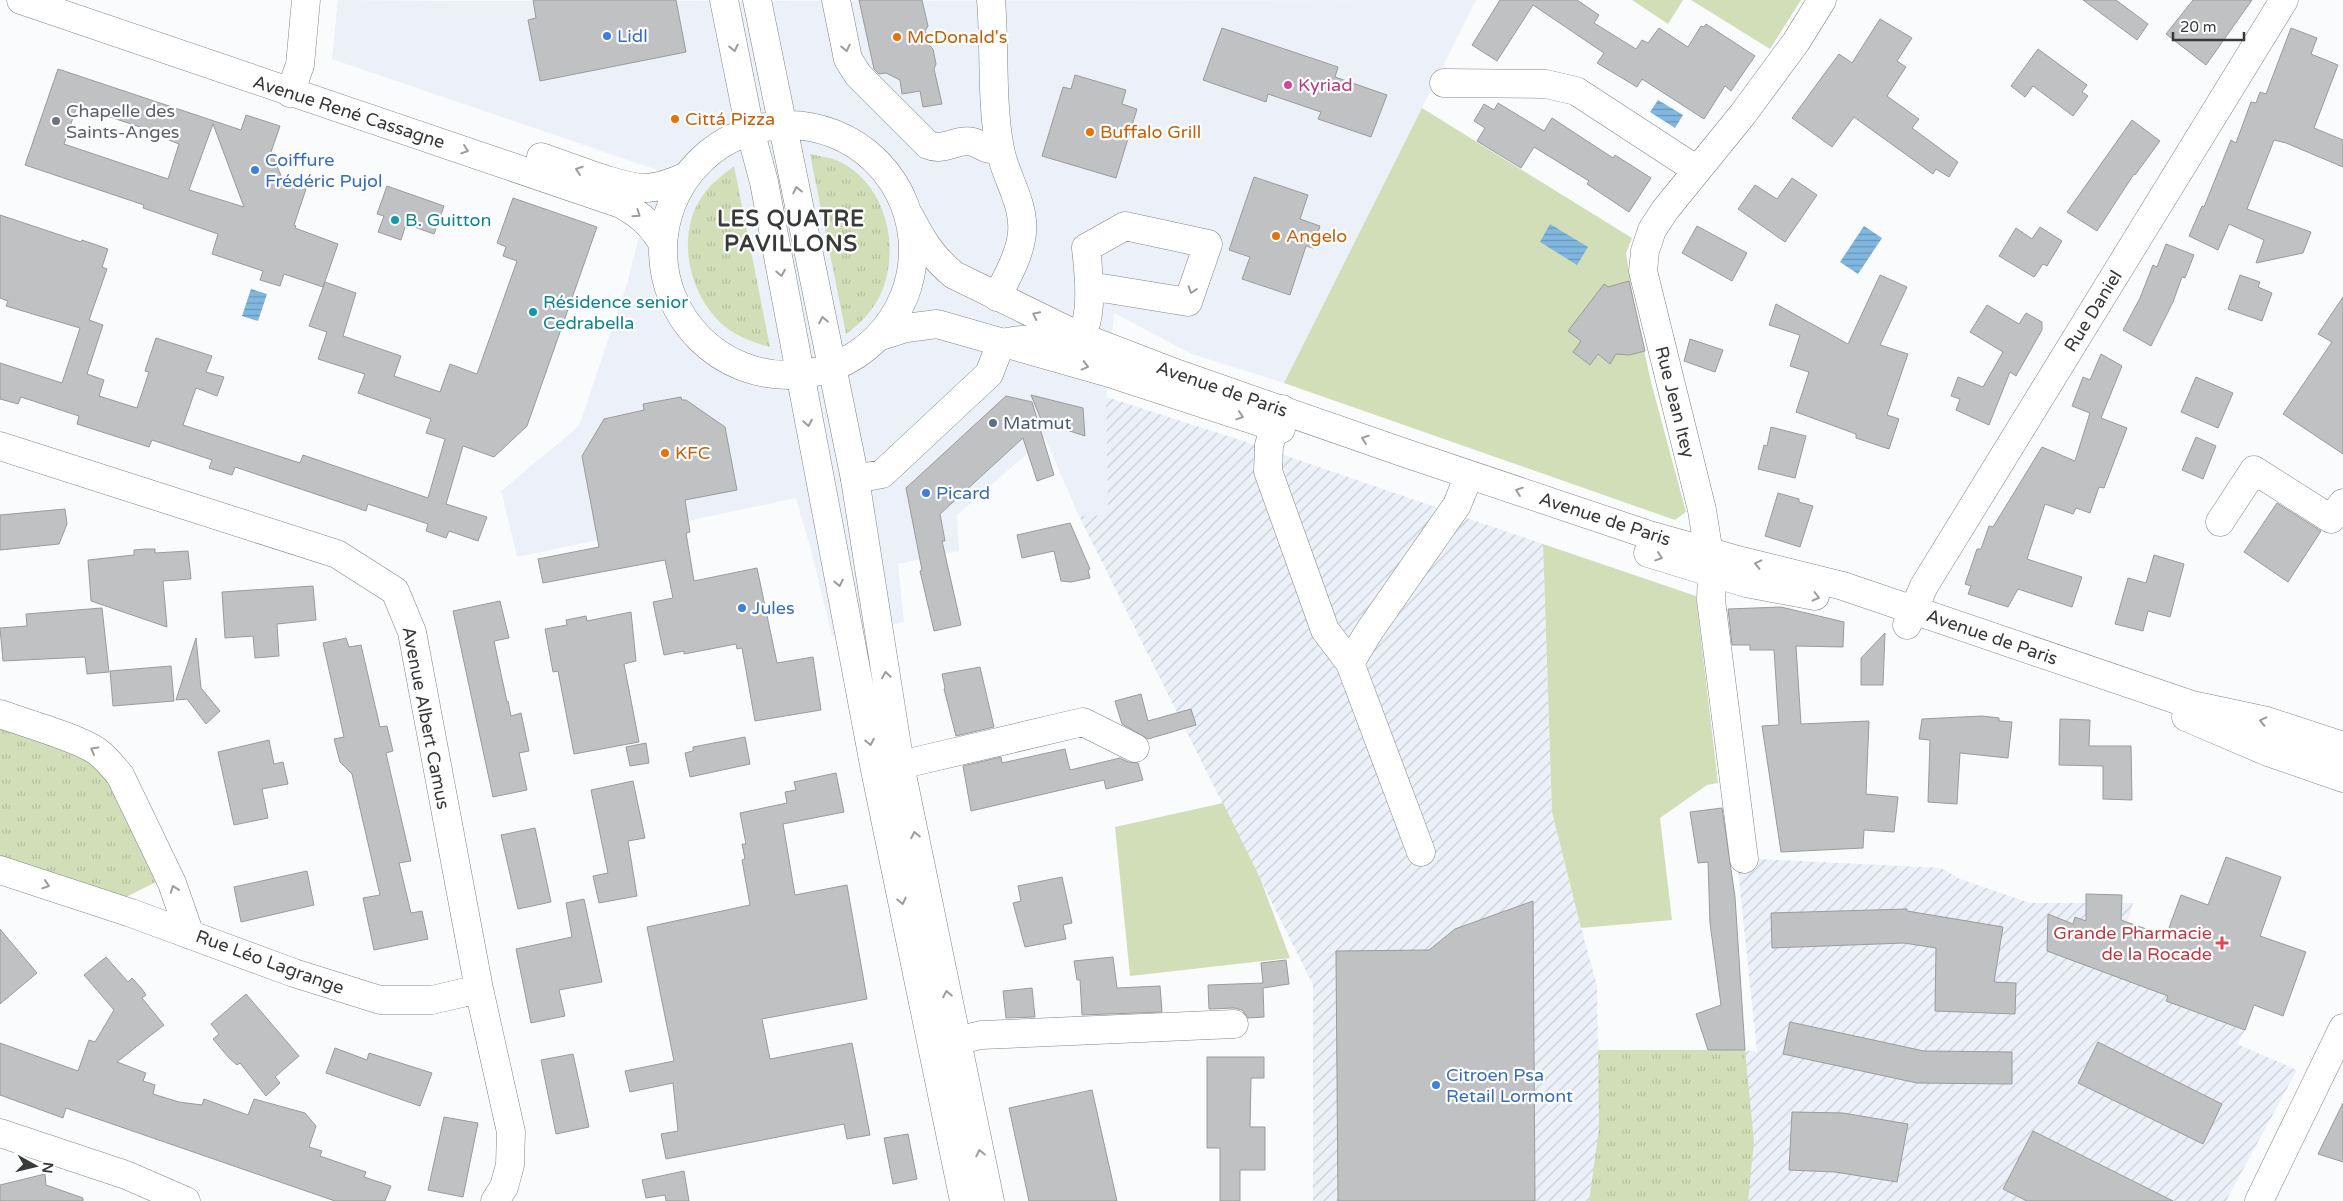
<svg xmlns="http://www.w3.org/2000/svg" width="2343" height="1201" viewBox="0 0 2343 1201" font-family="'Varela Round',sans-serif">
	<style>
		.built { fill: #ebf0f9 }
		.industrial { fill: url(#industrial-furrows) }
		.grass { fill: url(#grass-tufts) }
		.garden { fill: #d2deb7 }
		.water { fill: url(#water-rules) }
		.building { fill: #c0c1c3; stroke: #9a9b9d; fill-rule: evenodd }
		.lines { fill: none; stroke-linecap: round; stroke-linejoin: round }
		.minor-casing { stroke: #848587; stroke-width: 29 }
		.major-casing { stroke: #848587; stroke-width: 29 }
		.minor { stroke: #fff; stroke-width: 28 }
		.major { stroke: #fff; stroke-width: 28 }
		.oneway { stroke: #9c9c9c }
		.shop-dot { fill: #3f7fe0; stroke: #fff; stroke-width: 2 }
		.food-dot { fill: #e8710a; stroke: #fff; stroke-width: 2 }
		.hotel-dot { fill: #d1479c; stroke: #fff; stroke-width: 2 }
		.worship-dot { fill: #6b7280; stroke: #fff; stroke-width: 2 }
		.culture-dot { fill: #0f9aa8; stroke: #fff; stroke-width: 2 }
		.service-dot { fill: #5c6f8a; stroke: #fff; stroke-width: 2 }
		.health-dot { fill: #e0444e; stroke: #fff; stroke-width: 2 }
		.labels { text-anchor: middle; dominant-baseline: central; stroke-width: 4.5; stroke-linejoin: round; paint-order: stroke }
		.shop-label { font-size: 18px; fill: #366cbe; stroke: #fff; text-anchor: start }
		.food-label { font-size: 18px; fill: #c56008; stroke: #fff; text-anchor: start }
		.hotel-label { font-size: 18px; fill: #b23c85; stroke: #fff; text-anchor: start }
		.worship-label { font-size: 18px; fill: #5b616d; stroke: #fff; text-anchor: start }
		.street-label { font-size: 18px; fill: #383939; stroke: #fff }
		.culture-label { font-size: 18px; fill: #0d838f; stroke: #fff; text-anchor: start }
		.service-label { font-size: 18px; fill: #4e5e75; stroke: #fff; text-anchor: start }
		.health-label { font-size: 18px; fill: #be3a42; stroke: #fff; text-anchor: end }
		.district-label { font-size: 22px; font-weight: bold; letter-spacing: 1px; fill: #383939; stroke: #fff }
	</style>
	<defs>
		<pattern id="industrial-furrows" width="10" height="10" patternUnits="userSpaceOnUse" patternTransform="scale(1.25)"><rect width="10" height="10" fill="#ebf0f9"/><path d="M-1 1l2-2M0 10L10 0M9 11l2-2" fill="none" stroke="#cacfd6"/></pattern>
		<pattern id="grass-tufts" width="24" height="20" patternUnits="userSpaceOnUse" patternTransform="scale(1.25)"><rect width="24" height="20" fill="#d2deb7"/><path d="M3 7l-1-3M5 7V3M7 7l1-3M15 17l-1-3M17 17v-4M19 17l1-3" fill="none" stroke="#b5bf9e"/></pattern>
		<pattern id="water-rules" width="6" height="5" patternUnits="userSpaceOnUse" patternTransform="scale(1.25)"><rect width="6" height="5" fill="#80b7e0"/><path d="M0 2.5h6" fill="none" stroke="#6a96b7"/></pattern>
	</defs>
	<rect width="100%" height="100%" fill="#fafbfd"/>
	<path class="built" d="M338 0 454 1 1476 0 1284 383 1192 354 1114 313 1106 397 1108 515 1079 516 1045 438 957 515 959 551 898 564 904 622 832 636 810 546 796 498 517 557 502 493 500 492 579 426 627 284 639 237 660 171 332 59Z"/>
	<path class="industrial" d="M1106 397 1240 440 1543 544 1552 812 1581 928 1597 986 1598 1050H1745L1757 1052 1737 860 1760 859 1941 868 1960 879 2030 903H2133L2127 922 2165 939 2181 960 2166 1001 2245 1030 2237 1044 2297 1070 2226 1201H1313V985L1079 516 1108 515Z"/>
	<path class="grass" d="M810 154C818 156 828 157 836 160 885 181 901 245 882 291 875 309 861 323 846 334Z
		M734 166 770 347C756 343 743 339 731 331 691 304 674 239 701 198 710 184 722 176 734 166Z
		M0 726 83 752 104 771 162 879 122 899 0 862Z
		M1598 1050H1745L1754 1142 1748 1201H1589L1599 1129Z"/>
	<path class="garden" d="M1632 0H1683L1668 24Z
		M1691 0H1801L1770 49Z
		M1422 108 1632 238 1626 253 1635 309 1651 382 1686 512 1675 520 1284 383Z
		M1543 544 1696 596 1718 783 1707 785 1660 818 1672 920 1581 928 1552 812Z
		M1223 803 1260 878 1290 958 1130 976 1115 827Z"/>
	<path class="water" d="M1658 100 1683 115 1675 128 1650 112Z
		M1550 224 1588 247 1577 265 1540 242Z
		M1864 226 1882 238 1858 274 1840 262Z
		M251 289 267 294 258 321 242 316Z"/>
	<path class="building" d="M533 0H676L686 52 540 81 528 20 536 18Z
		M859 0H922L928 26 925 31 928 44 933 49 936 64 934 69 942 104 923 107 920 91 902 94 900 80 886 73 879 74 874 69Z
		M1500 0H1577L1599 15 1594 23 1636 49 1642 40 1648 43 1659 28 1688 47 1701 26 1704 27 1706 24 1755 56 1731 91 1725 86 1704 119 1642 79 1637 87 1597 63 1604 53 1533 5 1497 61 1472 45Z
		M2083 0H2116L2148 24 2137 40Z
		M2193 0H2252L2206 65 2166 34Z
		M1880 19 1912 38 1897 61 1906 67 1887 96 1919 119 1912 128 1958 162 1949 177 1936 169 1933 174 1854 117 1832 147 1792 118 1839 54 1852 63Z
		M1222 28 1338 67 1335 77 1387 95 1371 137 1318 119 1321 112 1268 94 1266 102 1203 80Z
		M2291 28 2317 38 2311 54 2338 65 2314 128 2343 140V167L2286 143 2274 140 2247 209 2311 232 2303 253 2256 263 2264 240 2229 224 2218 250 2189 236 2202 206 2204 207 2231 140 2236 143 2251 102 2256 103 2260 92 2266 94Z
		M2038 49 2087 85 2082 92 2088 96 2073 116 2033 86 2025 97 2011 86Z
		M58 69 241 130 246 115 280 126 271 152 282 178 307 186 294 225 296 226 295 228 338 244 323 287 284 274 280 286 260 280 263 271 212 254 218 234 143 208 144 205 25 165ZM77 106 170 137 169 140 179 144 168 179 64 144ZM213 124 244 207 189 190Z
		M1075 75 1126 90 1122 104 1137 109 1116 178 1042 156 1063 87 1071 89Z
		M1498 103 1544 131 1552 118 1613 158 1615 155 1651 178 1629 212 1587 184 1589 181 1534 147 1521 168 1477 141 1485 128 1474 121 1484 104 1494 110Z
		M2132 120 2160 141 2135 175 2134 174 2097 231 2067 212Z
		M1254 177 1308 195 1300 219 1320 226 1313 248 1306 246 1290 295 1242 279 1250 257 1229 250Z
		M1792 178 1817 195 1785 242 1738 209 1755 185 1777 199Z
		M387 186 444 206 434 234 406 224 401 240 378 232 384 216 377 214Z
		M513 198 597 227 527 426 494 457 463 446 446 504 487 517 478 541 449 531 446 538 426 531 428 524 368 504 366 511 235 467 232 475 209 468 212 460 152 440 149 447 77 424 79 416 21 397 18 404 0 399V363L62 383 80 328 6 306 8 301 0 298V215L81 242 82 240 108 249 102 267 107 269 89 320 103 325 87 374 104 380 99 396 137 408 149 372 145 371 156 338 212 356 206 372 224 377 217 396 196 388 183 425 300 463 303 455 428 498 445 439 426 433 431 419 358 393 365 374 318 359 327 332 309 326 325 282 356 293 343 336 401 356 394 376 440 392 450 364 477 374 517 261 503 256 506 247 497 243Z
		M1697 226 1747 253 1732 281 1682 253Z
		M2040 227 2062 241 2047 266 2043 264 2034 277 1999 256 2016 228 2032 239Z
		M2166 244 2194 255 2185 278 2182 277 2173 302 2151 346 2123 330 2140 298 2153 265 2157 267Z
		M1880 275 1907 287 1880 345 1908 354 1887 415 1899 419 1889 449 1856 438V434L1796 412 1809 372 1790 366 1800 335 1769 325 1776 304 1848 344Z
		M2240 275 2260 282 2258 287 2272 293 2262 321 2228 309Z
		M1629 281 1645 351 1629 355 1616 354 1610 364 1598 354 1590 365 1573 352 1581 341 1568 331 1604 284 1608 287Z
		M2343 297V454L2283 414 2332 342 2318 334Z
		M1987 305 2019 324 2026 313 2042 322V330L2016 376 2010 372 1989 425 1956 410 1960 399 1951 396 1958 377 1983 387 2003 352 1970 332Z
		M1690 339 1723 350 1715 372 1684 361Z
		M2101 354 2122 366 2101 418 2127 428 2104 488 2099 487 2090 513 2076 508 2073 514 2045 504 2027 559 2082 577 2072 607 2018 589 2008 607 1968 594 1971 586 1965 584 1977 549H1981L1989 526 1993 527 2042 447 2075 461 2090 413 2072 406 2083 377 2090 380Z
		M2196 377 2233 393 2218 428 2181 412Z
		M1031 395 1083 408 1085 436 1042 422Z
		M1006 396 1032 402 1054 475 1037 481 1023 438 940 514 945 541H942L961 625 934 631 920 571 922 570 906 488Z
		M681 397 682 400H686L725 427 737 490 685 500 690 532 686 533 694 581 757 568 777 663 813 657 821 710 755 721 742 648 737 649 736 644 684 654V651L664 655 653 602 673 598 665 560 543 583 538 559 599 547 582 456 604 419 644 410 643 404Z
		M1771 427 1806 436 1795 478 1758 469 1764 445 1767 446Z
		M2196 437 2216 446 2203 479 2182 470Z
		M1778 493 1799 499V502L1813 506 1800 547 1765 536Z
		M2277 503 2321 531 2288 582 2244 552Z
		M65 509 67 524 59 544 0 550V515Z
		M1070 523 1090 569 1088 570 1090 578 1071 582 1061 581 1054 551 1022 558 1017 535Z
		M145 549H155V553L188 551 191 579 163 581 167 627 91 601 88 560 134 555V550Z
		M2154 555 2184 564 2170 617 2148 611 2143 631 2115 624 2128 578 2146 583Z
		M313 586 316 620 277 624 279 656 255 658 253 636 225 638 222 592Z
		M500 601 509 638 494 641 507 702 508 701 511 716 521 713 529 751 519 753 527 790 493 797 453 611Z
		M1781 607 1844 622 1843 647 1796 646 1801 724 1869 721 1866 794 1898 797 1894 832 1864 830 1863 848 1781 852 1762 726 1779 725 1774 650H1750V645H1732L1728 609Z
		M102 608 109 672 87 674 85 657 3 661 0 628 27 626 26 614Z
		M631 612 636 661 624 664 639 742 574 754 558 671 553 672 545 629 567 625 566 620 586 616 587 621Z
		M1885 633 1883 685H1861V658Z
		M196 638 201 688 220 711 206 724 187 699 176 700Z
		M346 638 349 647 361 645 380 727 387 726 393 751 386 753 411 861 399 863 411 913 422 911 428 939 374 950 363 898 380 895 352 774 340 762 334 739 344 737 323 643Z
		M171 666 174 701 113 706 110 671Z
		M980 667 994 727 956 736 944 689 945 688 942 674Z
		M1141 694 1148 721 1191 709 1196 725 1148 739 1122 724 1115 701Z
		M1982 716 1999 718V721L2012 722 2008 758 1960 753 1957 804 1928 802 1930 740 1919 739 1922 719Z
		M2060 719 2090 720 2089 746H2131L2132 800 2103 799V766L2059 765Z
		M745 737 750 764 690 777 685 753 693 751V747Z
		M269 740 274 764 283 762 288 784 262 789 268 818 234 825 218 752Z
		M646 743 649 763 630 766 626 747Z
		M1065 749 1070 770 1120 758 1128 762 1138 763 1143 780 1106 789 1104 780 971 811 963 766 1001 757 1002 763Z
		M836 773 844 812 783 824 795 895 847 885 867 999 762 1019 770 1059 852 1043 870 1135 847 1139 844 1124 666 1159 661 1134 678 1131 673 1083 630 1092 625 1071 674 1061 647 927 750 905 742 860 745 859 742 844H746L740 813 787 803 785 792 796 790 794 782Z
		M633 781 645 838 628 841 637 896 599 903 593 876 608 873 591 790Z
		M1722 808 1735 897 1745 1050H1708L1696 1014 1721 1005 1710 923 1708 862 1698 863 1690 812Z
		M535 828 551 902 518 909 501 835Z
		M2226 857 2281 877 2260 936 2306 952 2283 1016 2254 1005 2245 1030 2166 1001 2168 996 2047 951 2048 914 2073 924 2075 917 2086 921V894L2122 895 2121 920 2166 936 2181 895 2208 905Z
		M307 871 314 905 241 922 234 887Z
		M1062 877 1072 923 1063 925 1066 939 1025 947 1013 903 1021 901 1018 886Z
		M584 899 602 982 559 990 565 1016 531 1023 516 949 572 937 566 903Z
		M1533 901 1535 1201H1338L1336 951 1429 950 1455 929Z
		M1907 909V911L2003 927 1994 982 2016 983 2015 1014 1935 1011 1936 948 1904 943 1772 948 1771 913Z
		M0 929 37 973 0 1004Z
		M106 957 128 982 132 978 142 989 146 995 142 998 164 1025 117 1062 146 1073 143 1081 155 1085 153 1094 179 1102 202 1105 204 1099 248 1115 254 1099 305 1113 316 1126 309 1147 322 1151 320 1156 366 1172 364 1177 391 1186 385 1201H335L66 1108 63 1118 0 1095V1043L78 1071 89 1040 95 1042 114 1010 84 975Z
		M1113 957 1117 988 1160 986 1162 1012 1082 1015 1080 980H1077L1074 961Z
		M1286 960 1289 984 1263 988 1264 1017 1248 1018 1242 1010 1234 1008 1209 1009 1208 985 1263 983 1261 963Z
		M1032 988 1035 1017 1006 1018 1003 991Z
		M246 994 299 1056 275 1077 280 1083 266 1096 240 1063 237 1065 229 1058 213 1039 219 1034 211 1024Z
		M1790 1022 1924 1051 2012 1052V1084L1917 1083 1783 1054Z
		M2098 1042 2222 1104 2203 1144 2078 1083Z
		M335 1048 367 1060 369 1053 432 1073 420 1106 326 1073Z
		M573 1054 589 1127 556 1134 541 1060Z
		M1207 1057H1264V1078H1251L1250 1127H1265V1170H1240V1201H1220V1148H1207Z
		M1092 1090 1117 1201H1029L1009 1108Z
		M2343 1103V1162L2318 1154Z
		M1792 1112 1843 1113 1908 1124 1897 1182 1835 1172 1789 1170Z
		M444 1117 478 1123 463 1197 428 1190Z
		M2033 1131 2173 1201H2027L2003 1189Z
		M908 1134 917 1179 893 1184 884 1138Z
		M684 1171 689 1201H666L665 1195 646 1198 642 1180Z
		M45 1174 46 1185 83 1198V1201H0V1185Z"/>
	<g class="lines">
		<g class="minor-casing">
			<path id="minor" d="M836 0 848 59 858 75 928 145C944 152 957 138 973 142 985 146 985 151 1000 149
				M991 0C995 47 991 103 1000 149 1005 177 1025 203 1022 233 1020 255 1007 277 997 297
				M1444 83 1546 84 1576 91 1697 170
				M290 93 300 65 306 0
				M1282 409 1269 445 1268 471 1325 630 1350 663 1421 852
				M0 446 337 554 395 591 412 632 479 989 511 1132 510 1165 504 1187 495 1201
				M855 479 882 474 989 374 1001 343C1009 342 1019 339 1027 340 1041 341 1055 346 1069 343 1098 337 1088 268 1086 248L1125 226 1208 244 1188 302 1102 288 1091 289
				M2220 522 2254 470 2331 519 2343 503
				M1907 625 1924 586 2284 0
				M1350 663 1370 630 1457 505 1469 475
				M0 714C25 723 79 738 98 752 107 759 113 767 120 775L172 883 190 935
				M2259 748 2295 744 2343 760
				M900 765 1083 722 1135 748
				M1744 859 1711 600 1712 573 1702 510 1643 271 1645 251 1652 230 1665 210 1743 114 1796 42 1822 0
				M0 870 131 913 294 973 380 1000H432L479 989
				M956 1041 981 1035 1234 1024
				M0 1133 126 1175 186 1201
				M2259 1201 2343 1028"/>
		</g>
		<g class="major-casing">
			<path id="major" d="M21 0 621 204C641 215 652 225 663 244
				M724 0 750 130 764 182 875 770 964 1201
				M757 0 855 479 900 765 990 1201
				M663 250a125 125 0 1 1 250 0a125 125 0 1 1-250 0Z
				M541 157C566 165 623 189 647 188 662 187 674 182 687 176
				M909 215C922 240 931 256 954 275L1079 336 1178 374 1402 452 1649 535 1734 559 1843 586 2192 705 2267 721 2343 746
				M878 337 906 328 937 324 1106 372 1281 429
				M1648 553 1746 583 1815 596
				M2186 717 2268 752 2343 778"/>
		</g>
		<use href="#minor" class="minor"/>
		<use href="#major" class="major"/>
	</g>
	<defs><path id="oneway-chevron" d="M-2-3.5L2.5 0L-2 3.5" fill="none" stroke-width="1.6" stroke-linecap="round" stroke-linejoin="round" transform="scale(1.25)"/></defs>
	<g class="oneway">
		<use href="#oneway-chevron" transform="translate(734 48) rotate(78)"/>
		<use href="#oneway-chevron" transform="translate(846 48) rotate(78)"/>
		<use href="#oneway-chevron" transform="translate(465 150) rotate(19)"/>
		<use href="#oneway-chevron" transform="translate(579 170) rotate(-161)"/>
		<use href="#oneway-chevron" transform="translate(797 190) rotate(-102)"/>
		<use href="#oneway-chevron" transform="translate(637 214) rotate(35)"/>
		<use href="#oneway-chevron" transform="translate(781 273) rotate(79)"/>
		<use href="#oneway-chevron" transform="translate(1192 290) rotate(108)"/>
		<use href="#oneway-chevron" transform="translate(1036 315) rotate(-154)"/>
		<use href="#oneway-chevron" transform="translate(823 320) rotate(-101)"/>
		<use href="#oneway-chevron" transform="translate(1085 366) rotate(15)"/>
		<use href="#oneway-chevron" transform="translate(1240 416) rotate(18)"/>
		<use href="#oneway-chevron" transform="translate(808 423) rotate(80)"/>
		<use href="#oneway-chevron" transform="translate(1365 439) rotate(-161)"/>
		<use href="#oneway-chevron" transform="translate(1519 491) rotate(-161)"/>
		<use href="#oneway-chevron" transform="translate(1659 557) rotate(18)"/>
		<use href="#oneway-chevron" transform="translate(1758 564) rotate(-167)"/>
		<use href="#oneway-chevron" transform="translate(839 583) rotate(79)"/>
		<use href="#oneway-chevron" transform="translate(1816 597) rotate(14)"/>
		<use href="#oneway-chevron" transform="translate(886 675) rotate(-99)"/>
		<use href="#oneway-chevron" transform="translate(2263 721) rotate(-167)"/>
		<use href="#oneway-chevron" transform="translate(870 742) rotate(79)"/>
		<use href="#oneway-chevron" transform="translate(94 750) rotate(-150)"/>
		<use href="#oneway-chevron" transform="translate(915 835) rotate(-101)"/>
		<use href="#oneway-chevron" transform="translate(46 885) rotate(18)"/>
		<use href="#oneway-chevron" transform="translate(174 889) rotate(-110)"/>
		<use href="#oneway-chevron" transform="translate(902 901) rotate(78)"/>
		<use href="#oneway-chevron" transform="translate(947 994) rotate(-101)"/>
		<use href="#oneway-chevron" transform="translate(980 1153) rotate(-102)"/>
	</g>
	<g class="shop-dot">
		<circle cx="607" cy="36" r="5"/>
		<circle cx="255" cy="170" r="5"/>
		<circle cx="926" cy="493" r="5"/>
		<circle cx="742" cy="608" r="5"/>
		<circle cx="1436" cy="1085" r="5"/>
	</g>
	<g class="food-dot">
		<circle cx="897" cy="37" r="5"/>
		<circle cx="675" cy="119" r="5"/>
		<circle cx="1090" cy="132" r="5"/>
		<circle cx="1276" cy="236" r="5"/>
		<circle cx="665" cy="453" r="5"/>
	</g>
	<circle class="hotel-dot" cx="1288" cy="85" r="5"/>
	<circle class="worship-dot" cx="56" cy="121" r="5"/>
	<g class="culture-dot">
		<circle cx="395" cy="220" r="5"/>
		<circle cx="533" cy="312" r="5"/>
	</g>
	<circle class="service-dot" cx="993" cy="423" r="5"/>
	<path class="health-dot" d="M2219.5 935.5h5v5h5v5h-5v5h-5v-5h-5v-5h5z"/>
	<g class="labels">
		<g class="shop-label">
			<text x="617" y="36">Lidl</text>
			<text x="265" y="160">Coiffure<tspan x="265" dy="21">Frédéric Pujol</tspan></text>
			<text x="936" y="493">Picard</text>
			<text x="752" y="608">Jules</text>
			<text x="1446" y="1075">Citroen Psa<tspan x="1446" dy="21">Retail Lormont</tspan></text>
		</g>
		<g class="food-label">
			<text x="907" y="37">McDonald's</text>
			<text x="685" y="119">Cittá Pizza</text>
			<text x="1100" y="132">Buffalo Grill</text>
			<text x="1286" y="236">Angelo</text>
			<text x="675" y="453">KFC</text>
		</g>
		<g class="hotel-label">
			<text x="1298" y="85">Kyriad</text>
		</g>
		<g class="worship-label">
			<text x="66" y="111">Chapelle des<tspan x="66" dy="21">Saints-Anges</tspan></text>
		</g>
		<g class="street-label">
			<text transform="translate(349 112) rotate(18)">Avenue René Cassagne</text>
			<text transform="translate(2093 311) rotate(-58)">Rue Daniel</text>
			<text transform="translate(1222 389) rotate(19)">Avenue de Paris</text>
			<text transform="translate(1675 402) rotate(76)">Rue Jean Itey</text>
			<text transform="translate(1605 519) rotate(18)">Avenue de Paris</text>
			<text transform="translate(1992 637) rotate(19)">Avenue de Paris</text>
			<text transform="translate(426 718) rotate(79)">Avenue Albert Camus</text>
			<text transform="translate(270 962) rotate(20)">Rue Léo Lagrange</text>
		</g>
		<g class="culture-label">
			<text x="405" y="220">B. Guitton</text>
			<text x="543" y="302">Résidence senior<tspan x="543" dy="21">Cedrabella</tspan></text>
		</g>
		<g class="service-label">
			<text x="1003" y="423">Matmut</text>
		</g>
		<g class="health-label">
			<text x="2212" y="933">Grande Pharmacie<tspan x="2212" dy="21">de la Rocade</tspan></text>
		</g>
		<g class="district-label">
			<text x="791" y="219">LES QUATRE<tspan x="791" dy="25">PAVILLONS</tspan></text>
		</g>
	</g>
	<g transform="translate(35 1166) rotate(98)" stroke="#ffffff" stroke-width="4" paint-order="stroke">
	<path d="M0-4L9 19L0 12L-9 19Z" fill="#383939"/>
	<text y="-8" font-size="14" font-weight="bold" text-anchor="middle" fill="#383939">N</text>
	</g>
	<path d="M2173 32v8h71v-8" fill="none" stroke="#383939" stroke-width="2.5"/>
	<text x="2180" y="32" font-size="15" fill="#383939" stroke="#ffffff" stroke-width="4" paint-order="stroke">20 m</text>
</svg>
